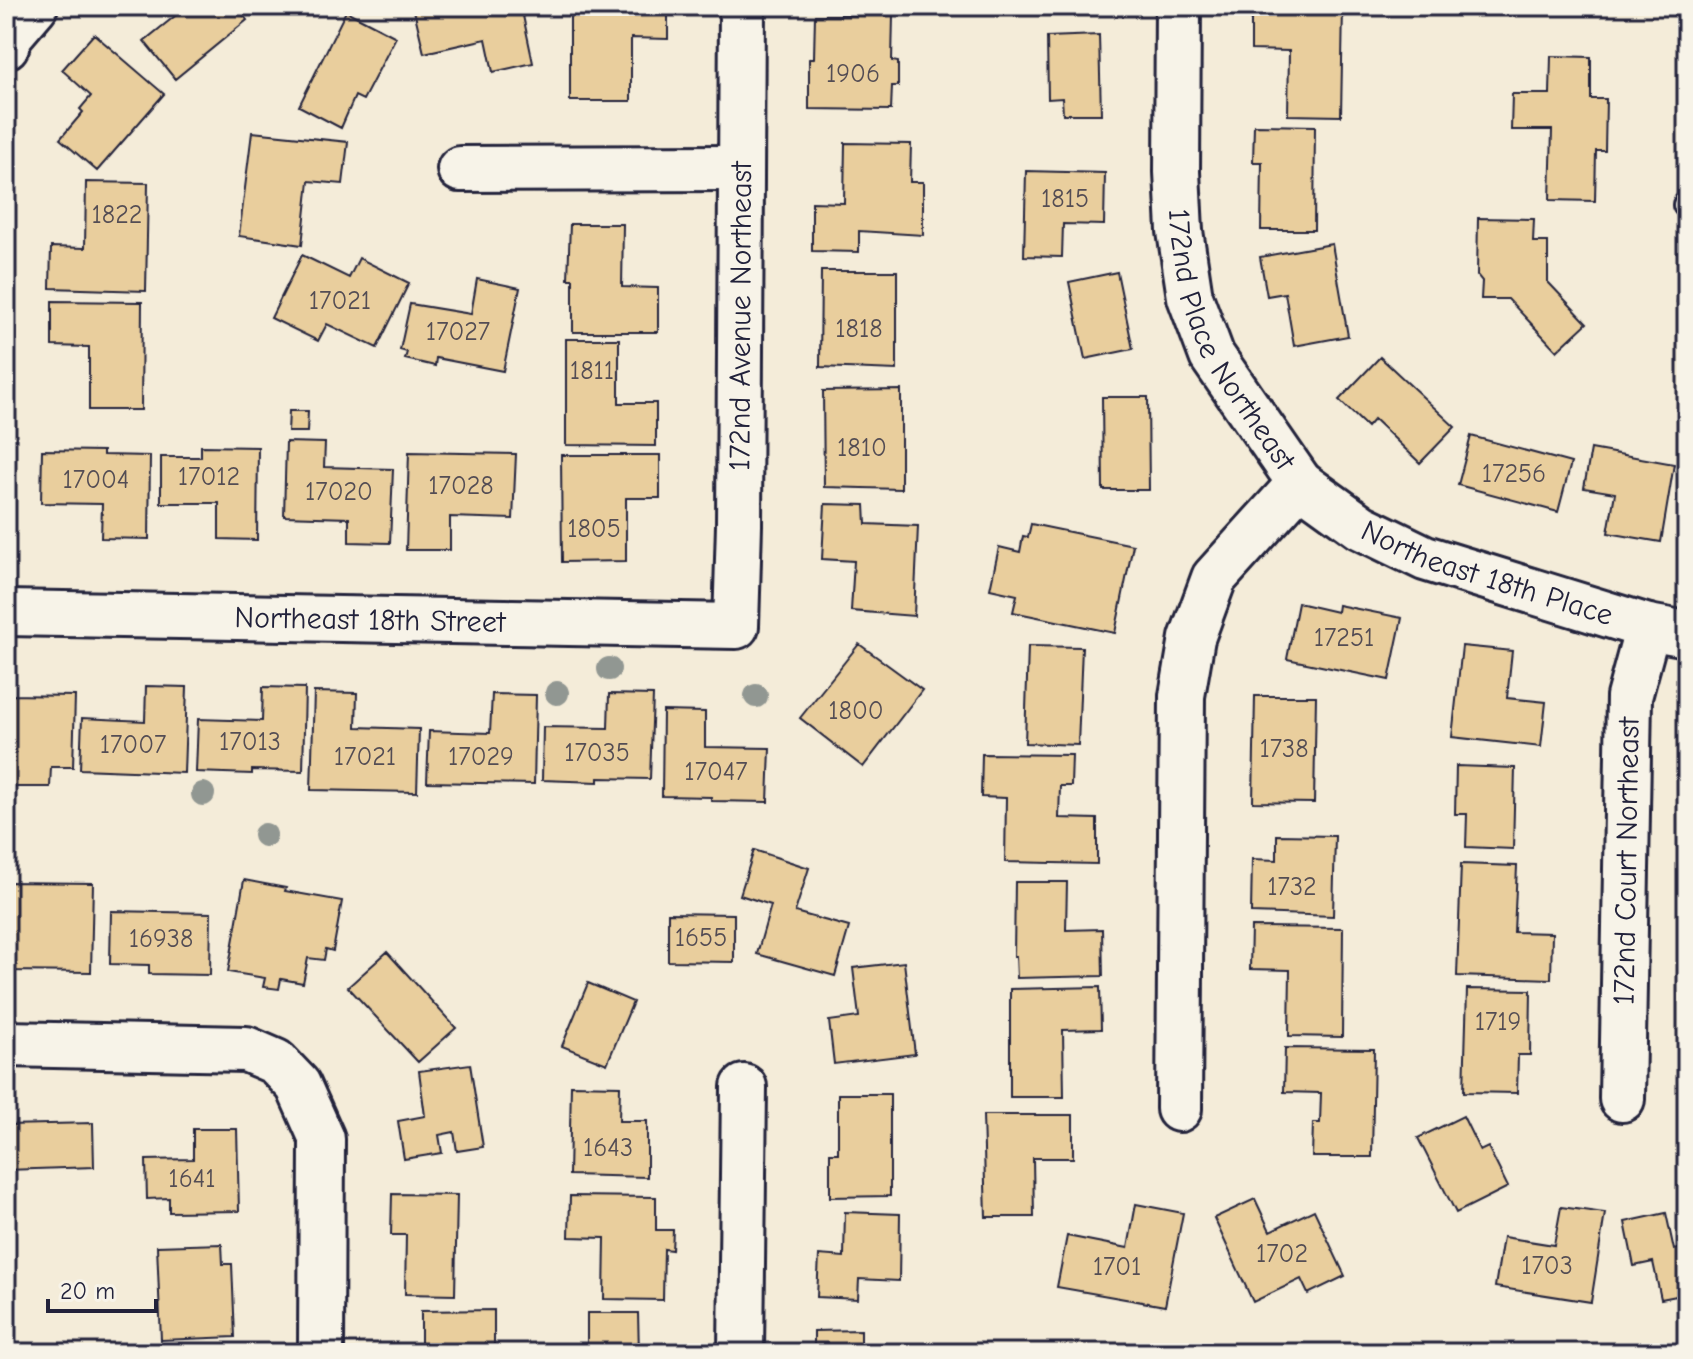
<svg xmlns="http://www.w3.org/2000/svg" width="1693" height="1359" viewBox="0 0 1693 1359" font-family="'Comic Neue',sans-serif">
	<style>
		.building { fill: #e9ce9d; stroke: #22223b; stroke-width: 2 }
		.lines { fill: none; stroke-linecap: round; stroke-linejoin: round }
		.lane-casing { stroke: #22223b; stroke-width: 28 }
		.street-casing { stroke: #22223b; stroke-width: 50 }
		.lane { stroke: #f7f3e8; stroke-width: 22 }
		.street { stroke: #f7f3e8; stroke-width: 44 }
		.tree { fill: #919792 }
		.labels { text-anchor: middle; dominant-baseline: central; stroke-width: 7; stroke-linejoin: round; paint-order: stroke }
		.number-label { font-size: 26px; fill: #544d54 }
		.street-label { font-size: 30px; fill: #22223b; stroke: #f7f3e8 }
	</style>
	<rect width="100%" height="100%" fill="#f4ecd9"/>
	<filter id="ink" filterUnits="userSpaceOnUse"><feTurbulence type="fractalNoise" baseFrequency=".0125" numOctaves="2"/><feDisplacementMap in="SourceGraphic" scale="16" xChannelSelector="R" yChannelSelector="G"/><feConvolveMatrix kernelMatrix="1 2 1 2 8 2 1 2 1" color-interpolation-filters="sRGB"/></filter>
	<g filter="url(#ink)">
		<path class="building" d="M183 6H236L247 20 175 79 144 41 185 8Z
			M413 6H521L533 63 493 72 486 39 424 53Z
			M570 6H668V39L631 38V101H570Z
			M1251 6 1343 7 1341 116 1288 115 1289 51 1251 50Z
			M346 11 396 37 363 100 355 96 341 128 299 106Z
			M815 15H893L892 61 898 62V86H892L891 110 809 109V59L814 58Z
			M94 34 164 94 97 171 60 139 83 112 80 109 91 96 62 70Z
			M1099 35 1101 114H1063L1062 98 1048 99 1047 37Z
			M1551 56 1591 57V99H1606L1605 151H1596L1595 201 1550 200 1552 130H1511L1512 94H1550Z
			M1254 125 1315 126 1314 230H1261L1262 162H1253Z
			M252 132 348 142 343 184 309 181 302 245 239 236Z
			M845 143 911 144 910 182H923V235L859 231V252L812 251V202L844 203Z
			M1026 171 1105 173 1104 225 1063 224 1062 257 1024 256Z
			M86 182 148 183 146 291 50 288 51 247 85 248Z
			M1478 218 1534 219 1533 242H1548V282L1587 323 1557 351 1508 299H1481L1482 281 1477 275Z
			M570 224H623L622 287 658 288V332H573V279H568Z
			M1332 244 1348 336 1294 346 1285 293 1267 296 1260 257Z
			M302 255 349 278 359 258 409 283 377 348 327 324 318 341 271 318Z
			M1687 264V305L1677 302Z
			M821 271H897V370L820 367Z
			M1117 272 1133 349 1085 359 1069 282Z
			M477 279 520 288 503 371 436 358 435 366 405 359 407 352 400 350 410 304 471 314Z
			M52 301 142 302 141 410H89V347L52 346Z
			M566 339H619V403H656V446L566 445Z
			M1380 357 1455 427 1420 463 1374 419 1367 427 1339 400Z
			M901 390V489L824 487 823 391Z
			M1102 397H1148L1149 490H1103Z
			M289 411H308L307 432H288Z
			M1471 436 1571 463 1558 512 1458 485Z
			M286 442 325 443 324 467 393 469 390 543 349 542V518L284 516Z
			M201 446 258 447 257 540 219 539V503H161V457H201Z
			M1591 449 1674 464 1661 542 1608 533 1615 493 1584 488Z
			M42 450 103 451V455L150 456 149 539 101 538 102 504 41 503Z
			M409 452 516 454 513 519 450 517V550H406Z
			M561 455H660V498H626V561L562 562Z
			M825 504 865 505 866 524 918 526 914 616 851 611 854 561 822 559Z
			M1031 524 1133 545 1115 633 1013 612 1017 595 990 589 999 547 1020 552 1023 536 1028 537Z
			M1298 603 1337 612 1338 605 1402 618 1389 680 1287 659Z
			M859 644 922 690 863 767 800 718Z
			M1028 646 1082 647 1078 745 1025 743Z
			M1462 646 1512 651 1507 698 1546 702 1541 747 1452 737Z
			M6 681H9L8 695 75 696 73 767H51L50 787H6Z
			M146 686 187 687 184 773 80 769 82 718 145 721Z
			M263 687 305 688 303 771 252 770V774L196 772 198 719 262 721Z
			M314 692 357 693 356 727 419 729 417 792 311 790Z
			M492 694 536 695 534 784 427 782 429 731 490 733Z
			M609 694 653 695 650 779 598 778V782L542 780 543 727 608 728Z
			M1255 696H1316L1314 803 1253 802Z
			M663 711 705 712V747L770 748 768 802 711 801V797L662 796Z
			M982 754 1072 755 1071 786H1060L1059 818 1097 819V864L1005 862 1006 798 981 797Z
			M1456 766 1515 768 1513 849 1466 847 1467 814H1455Z
			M1277 835 1335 836 1333 916 1251 913 1252 859 1277 860Z
			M754 850 809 868 795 912 849 927 835 976 757 954 771 905 740 895Z
			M1461 864 1517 866 1514 932 1552 933 1551 979 1457 976Z
			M244 880 286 888 285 891 342 901 333 951 326 949 324 960 308 958 303 983 281 979 279 989 263 987 265 978 228 972Z
			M6 882 93 883 91 972 6 971Z
			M1015 882H1067L1066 930 1102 929 1103 976 1017 978 1016 956H1014Z
			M111 911 211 913 210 975 149 974V965L110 964Z
			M668 913 734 914V962L668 961Z
			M1251 927 1343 928 1342 1037 1289 1036 1290 970 1250 969Z
			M387 952 456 1028 418 1062 348 987Z
			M904 962 915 1054 834 1064 829 1021 859 1017 853 968Z
			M588 983 633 1002 607 1064 562 1046Z
			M1100 987 1101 1029 1063 1030 1064 1097H1010V989Z
			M1467 989 1531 990 1530 1055H1518L1517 1093 1464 1092Z
			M1285 1048 1374 1049 1372 1157H1312L1313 1123H1320L1321 1093 1284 1092Z
			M470 1064 483 1147 457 1151 454 1132 439 1135 442 1153 404 1159 398 1121 425 1116 419 1071Z
			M571 1085 620 1086 619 1121H647V1177L569 1175Z
			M838 1094H890V1196L830 1197V1153H838Z
			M983 1115H1073V1158H1033L1034 1217H986Z
			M1463 1116 1480 1151 1488 1147 1508 1187 1456 1213 1418 1138Z
			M93 1123 94 1167 6 1170V1125Z
			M193 1129H237L239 1211 169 1212V1198L147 1199 146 1160 193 1159Z
			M392 1194 457 1195 455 1295 405 1294 406 1235H391Z
			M570 1196 656 1197V1230H673L672 1250 664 1249 663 1300 604 1299 605 1238 569 1237Z
			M1255 1199 1270 1231 1314 1210 1345 1276 1308 1294 1301 1279 1253 1302 1214 1218Z
			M1136 1204 1183 1213 1165 1306 1057 1287 1067 1236 1128 1248Z
			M1561 1207 1605 1213 1591 1302 1495 1287 1503 1237 1554 1245Z
			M845 1212 900 1214 899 1281 859 1279 858 1299 817 1297 819 1255 844 1257Z
			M1666 1213 1674 1250 1687 1247V1294L1661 1299 1653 1262 1634 1266 1625 1222Z
			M222 1244 223 1264H232L235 1337 161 1340 157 1246Z
			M494 1310V1353H421V1311Z
			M587 1313H638L639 1353H587Z
			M861 1330V1348H878V1353H814V1331Z"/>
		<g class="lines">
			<g class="lane-casing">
				<path id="lane" d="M1685 205H1687"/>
			</g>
			<g class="street-casing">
				<g id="street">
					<path id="s1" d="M1178 6 1177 172 1180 231 1190 297 1212 356 1300 483 1214 578 1192 638 1182 696 1179 1109"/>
					<path d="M6 46 11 34 35 6"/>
					<path d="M460 169 741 168"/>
					<path id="s2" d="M1300 483 1361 527 1425 558 1648 627 1687 634"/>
					<path id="s3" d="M6 613 736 626 739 525 742 6"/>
					<path d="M6 1044 246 1049 276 1062 298 1085 322 1139 321 1353"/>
					<path id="s4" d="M1622 1099 1629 697 1648 627"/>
					<path d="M741 1353 744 1087"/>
				</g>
			</g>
			<use href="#lane" class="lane"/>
			<use href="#street" class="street"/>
		</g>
		<g class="tree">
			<circle cx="609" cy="669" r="12"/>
			<circle cx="557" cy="693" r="12"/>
			<circle cx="756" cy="696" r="12"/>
			<circle cx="203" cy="794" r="12"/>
			<circle cx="265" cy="835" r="12"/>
		</g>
	</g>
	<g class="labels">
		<g class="number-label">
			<text x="853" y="74">1906</text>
			<text x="1065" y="199">1815</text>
			<text x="117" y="215">1822</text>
			<text x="340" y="301">17021</text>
			<text x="859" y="329">1818</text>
			<text x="458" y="332">17027</text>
			<text x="592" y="371">1811</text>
			<text x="862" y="448">1810</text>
			<text x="1514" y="474">17256</text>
			<text x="209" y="477">17012</text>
			<text x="96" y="480">17004</text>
			<text x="461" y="486">17028</text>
			<text x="339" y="492">17020</text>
			<text x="594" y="529">1805</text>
			<text x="1344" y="638">17251</text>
			<text x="856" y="711">1800</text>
			<text x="250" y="742">17013</text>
			<text x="133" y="745">17007</text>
			<text x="1284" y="749">1738</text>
			<text x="597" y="753">17035</text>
			<text x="365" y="757">17021</text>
			<text x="481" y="757">17029</text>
			<text x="716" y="772">17047</text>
			<text x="1292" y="887">1732</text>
			<text x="701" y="938">1655</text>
			<text x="161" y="939">16938</text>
			<text x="1498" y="1022">1719</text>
			<text x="608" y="1148">1643</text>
			<text x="192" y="1179">1641</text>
			<text x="1282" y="1254">1702</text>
			<text x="1547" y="1266">1703</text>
			<text x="1117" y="1267">1701</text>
		</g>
		<g class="street-label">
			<text stroke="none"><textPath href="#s3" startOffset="1040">172nd Avenue Northeast</textPath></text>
			<text stroke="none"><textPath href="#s1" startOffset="346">172nd Place Northeast</textPath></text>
			<text stroke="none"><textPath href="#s2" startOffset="210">Northeast 18th Place</textPath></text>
			<text stroke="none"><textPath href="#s3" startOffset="364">Northeast 18th Street</textPath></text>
			<text stroke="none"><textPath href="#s4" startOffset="238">172nd Court Northeast</textPath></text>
		</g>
	</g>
	<rect width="1693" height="1359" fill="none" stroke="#f7f3e8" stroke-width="32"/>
	<rect x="16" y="16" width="1661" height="1327" fill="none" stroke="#22223b" stroke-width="3" filter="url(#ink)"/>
	<path d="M48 1299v12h108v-12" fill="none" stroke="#22223b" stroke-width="4"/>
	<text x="60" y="1299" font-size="24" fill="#22223b" stroke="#f7f3e8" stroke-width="6" paint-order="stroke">20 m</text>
</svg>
